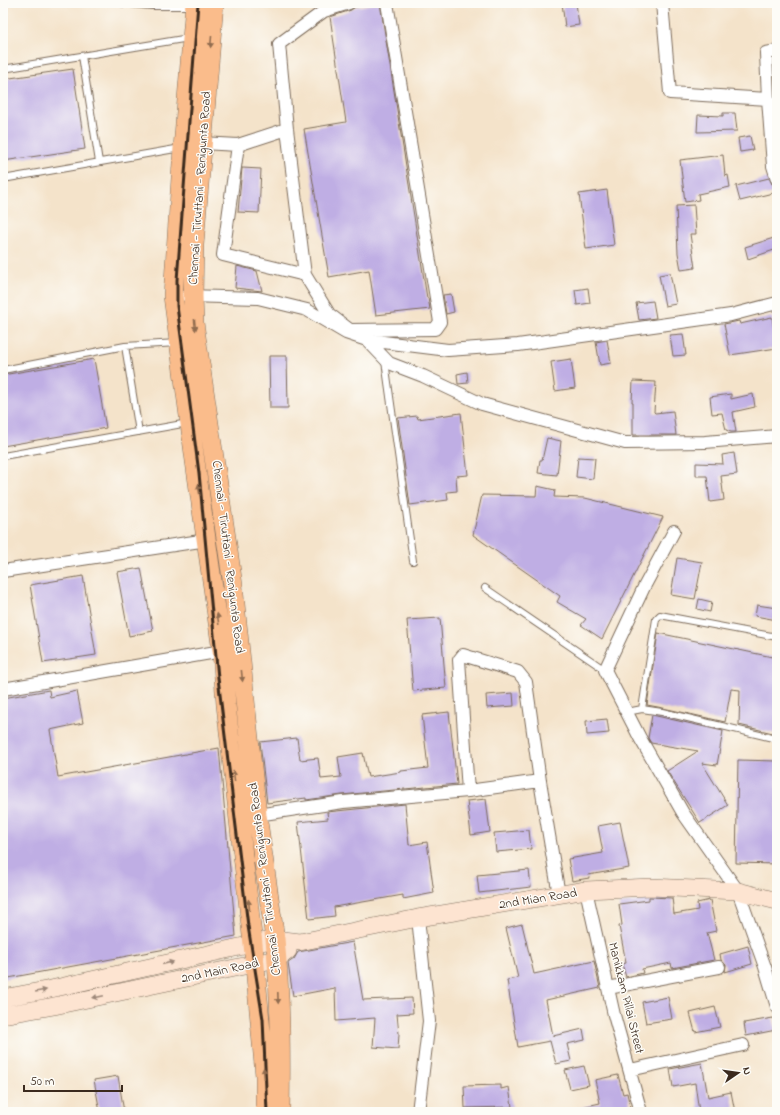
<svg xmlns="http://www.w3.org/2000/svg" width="780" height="1115" viewBox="0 0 780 1115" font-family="'Indie Flower',sans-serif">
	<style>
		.building { fill: #bfaee4 }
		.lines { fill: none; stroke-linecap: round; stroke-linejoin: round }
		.service-casing { stroke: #7c6b5a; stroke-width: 8 }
		.minor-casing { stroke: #7c6b5a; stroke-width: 14 }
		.secondary-casing { stroke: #7c6b5a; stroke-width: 18 }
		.primary-casing { stroke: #7c6b5a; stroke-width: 20 }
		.service { stroke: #fff; stroke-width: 6 }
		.minor { stroke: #fff; stroke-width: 12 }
		.secondary { stroke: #fde4d1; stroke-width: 17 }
		.primary { stroke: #fabc8b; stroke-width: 19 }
		.rail { stroke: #3b2a1e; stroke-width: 3 }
		.oneway { fill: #916c4f }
		.oneway2 { fill: #9c8778 }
		.labels { text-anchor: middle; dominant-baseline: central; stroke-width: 3; stroke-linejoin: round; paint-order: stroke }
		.street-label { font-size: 13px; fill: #3b2a1e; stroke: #fdfcf7 }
	</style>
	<rect width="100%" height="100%" fill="#fdfcf7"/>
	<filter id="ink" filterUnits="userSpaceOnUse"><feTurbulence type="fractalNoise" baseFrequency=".025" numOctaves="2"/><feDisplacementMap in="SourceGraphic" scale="8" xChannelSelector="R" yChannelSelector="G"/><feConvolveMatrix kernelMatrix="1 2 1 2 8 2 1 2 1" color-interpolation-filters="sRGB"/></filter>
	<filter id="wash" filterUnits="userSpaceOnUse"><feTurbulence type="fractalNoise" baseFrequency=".012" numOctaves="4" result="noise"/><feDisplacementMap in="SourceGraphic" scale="16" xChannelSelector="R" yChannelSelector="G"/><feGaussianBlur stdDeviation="0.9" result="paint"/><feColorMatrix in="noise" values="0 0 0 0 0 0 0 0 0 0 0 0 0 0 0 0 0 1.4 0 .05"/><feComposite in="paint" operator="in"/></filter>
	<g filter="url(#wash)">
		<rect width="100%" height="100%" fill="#f4e3ca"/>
		<g id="blocks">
			<path class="building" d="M380 3 427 298H428L430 309 376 315 369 270 329 277 304 129 346 122 330 17 351 10 355 7Z
				M562 3H576L579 25 565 27Z
				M73 69 85 149 3 161V79Z
				M723 113H735L737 131 697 132 698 115 723 116Z
				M750 136 753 150 740 152 738 138Z
				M723 155 725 176 728 175 730 187 698 194 699 200 685 202 680 160Z
				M242 168 261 169 259 213 238 212Z
				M769 178 772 184 777 186V192L740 201 736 186Z
				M607 190 614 245 586 249 579 194Z
				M694 205 696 234H690L695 268 681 270 678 253 676 206Z
				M777 237V249L748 259 745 247Z
				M237 266 257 271 262 291 235 288Z
				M670 273 676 304 665 306 659 275Z
				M588 288 590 303 577 305 575 290Z
				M451 294 454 312 446 314 443 295Z
				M653 301 656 318 639 320 636 303Z
				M772 317 777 348 730 355 724 324 739 321 740 324Z
				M683 334 686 355 673 356 670 335Z
				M607 340 611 363 600 365 596 342Z
				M269 356H287L288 408H270Z
				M94 359 106 428 3 446V375Z
				M571 359 575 388 555 391 551 362Z
				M467 372 468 383 458 384 457 374Z
				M633 381 656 382 654 412 655 413 673 411 676 435H633V402H632Z
				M731 394V399L753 394 755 407 733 412 736 432H731L726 430 722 413 712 414 710 397Z
				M461 413 468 475 456 476 457 491 447 492 448 500 410 505 398 418 417 416 418 419Z
				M547 438 561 441 557 475 538 473 540 460H542Z
				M734 453 737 474 721 476 724 500 710 502 707 476H696V463L723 464 722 455Z
				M578 457 595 458 593 479 576 477Z
				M537 486 555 490 554 497 585 498 663 517 602 639 581 625 586 619 557 602 560 596 473 535 482 495 536 496Z
				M677 558 702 562 695 599 671 595Z
				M141 568 153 631 129 636 117 572Z
				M83 576 96 655 43 663 30 585Z
				M699 599 712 602 710 612 697 609Z
				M757 605 777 608V620L755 616Z
				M440 618 446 688 413 691 407 620Z
				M658 633 777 658V734L739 725 740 690 731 689 725 722 663 708 647 705Z
				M49 690 50 697 77 691 83 723 50 730 58 777 219 748 236 936 3 979V698Z
				M513 693 514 706 487 708 486 695Z
				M449 712 457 784 342 795 306 800V798L267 803 260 742 297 738 300 760 318 758 321 779 341 777 338 757 363 753 368 777 401 772V771L428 768 422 715Z
				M652 715 723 731 717 765 702 763 728 805 700 823 667 771 698 751 651 743 648 738Z
				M607 719 609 733 587 735 586 721Z
				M738 760 777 761V864L736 863Z
				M486 799 490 832 471 835 467 801Z
				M405 804 409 845 427 842 434 893 403 899V895L334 907 335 916 309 919 298 822 328 819 327 812Z
				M620 822 629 868 588 875 589 878 572 881 568 859 603 853 598 826Z
				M529 830 531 849 496 852 494 833Z
				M529 870 531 887 479 893 477 875Z
				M649 897 672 898 674 914 698 910 697 903 710 900 716 931 707 933 714 960 672 968 671 963 642 969 643 973 626 977 622 964 626 963 619 926 622 925 619 904 649 900Z
				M522 924 534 974 594 961 600 988 546 1000 553 1036 583 1029 585 1040 567 1044 571 1061 556 1064 550 1041 518 1047 507 980 518 978 506 928Z
				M353 942 363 1000 412 998 413 1013 397 1014 399 1034 398 1049 373 1047 375 1018 336 1021 335 988 293 996 288 963 294 959 298 952Z
				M748 946 752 964 725 972 726 965 721 960 720 954Z
				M668 997 672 1019 646 1023 642 1002Z
				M715 1007 720 1027 695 1032 690 1013Z
				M773 1018 776 1030 746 1036 744 1023Z
				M702 1063 708 1097 731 1092 735 1112H699L695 1083 673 1087 670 1069Z
				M584 1066 589 1085 570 1089 565 1070Z
				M618 1075 623 1094 627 1093 631 1112H578V1108L600 1103 595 1080Z
				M118 1076 124 1112H100L94 1080Z
				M501 1085V1089L509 1087 512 1107 465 1108 464 1086Z"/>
		</g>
	</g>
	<g filter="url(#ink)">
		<use href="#blocks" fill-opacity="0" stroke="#7c6b5a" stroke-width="1"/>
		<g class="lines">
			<g class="service-casing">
				<path id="service" d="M120 3 152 6H193
					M82 56 99 162
					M3 69 189 38
					M3 179 181 148
					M125 346 139 432
					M385 361 413 561
					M3 370 125 346 178 343
					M3 456 188 423
					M485 588 605 670
					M642 709 656 619 660 615 777 637
					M627 712 642 709 662 712 777 739"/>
			</g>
			<g class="minor-casing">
				<path id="minor" d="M349 3 324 11 279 44 287 129 305 275 329 314 350 330 435 329 440 322 387 3
					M662 3 670 93 768 99 766 53 777 51
					M768 99 773 166 777 179
					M202 143 238 145 287 129
					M238 145 223 255 305 275
					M187 296 258 298 307 310 346 333 367 340 448 350 518 345 731 315 777 303
					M367 340 389 363 423 376 482 404 625 443 705 442 777 436
					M674 531 644 587 605 670 640 738 683 813 738 891 765 967 777 1007
					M3 571 207 540
					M3 689 222 651
					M468 791 459 660 463 655 518 672 526 682 540 781 559 895
					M257 815 343 802 468 791 540 781
					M586 890 614 1015 641 1112
					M418 918 429 1021 418 1112
					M608 988 719 967
					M630 1070 743 1045"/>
			</g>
			<g class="secondary-casing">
				<path id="secondary" d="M3 998 51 989 275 939 300 942 418 918 586 890 651 887 738 891 777 901
					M3 1015 54 1006 277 959 288 951"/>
			</g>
			<g class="primary-casing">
				<path id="primary" d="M195 3 183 148 173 296 195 461 222 651 226 705 253 944 265 1076V1112
					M214 3 194 245 193 296 194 323 233 585 257 815 275 939C281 997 281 1055 280 1112"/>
			</g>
			<use href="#service" class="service"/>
			<use href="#minor" class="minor"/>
			<use href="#secondary" class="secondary"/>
			<use href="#primary" class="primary"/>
			<path class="rail" d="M198 3 177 280V306L199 473 218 678 248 926 263 1019 267 1112"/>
		</g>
		<defs><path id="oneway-solid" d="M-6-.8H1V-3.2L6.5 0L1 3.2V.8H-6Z"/></defs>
		<g class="oneway">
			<use href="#oneway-solid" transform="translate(211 42) rotate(95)"/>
			<use href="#oneway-solid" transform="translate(195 325) rotate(84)"/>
			<use href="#oneway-solid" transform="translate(199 490) rotate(-99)"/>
			<use href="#oneway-solid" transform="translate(218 619) rotate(-98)"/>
			<use href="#oneway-solid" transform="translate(242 676) rotate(84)"/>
			<use href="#oneway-solid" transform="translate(234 776) rotate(-96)"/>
			<use href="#oneway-solid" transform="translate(249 905) rotate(-96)"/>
			<use href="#oneway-solid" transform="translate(278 998) rotate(88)"/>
			<use href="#oneway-solid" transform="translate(264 1073) rotate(-94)"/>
		</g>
		<g class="oneway2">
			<use href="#oneway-solid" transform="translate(168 963) rotate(-13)"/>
			<use href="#oneway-solid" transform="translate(41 991) rotate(-10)"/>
			<use href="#oneway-solid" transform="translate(98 997) rotate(168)"/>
		</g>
	</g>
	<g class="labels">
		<g class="street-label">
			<text transform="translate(200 188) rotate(-86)">Chennai - Tiruttani - Renigunta Road</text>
			<text transform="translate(228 557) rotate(83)">Chennai - Tiruttani - Renigunta Road</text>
			<text transform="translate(265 879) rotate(-97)">Chennai - Tiruttani - Renigunta Road</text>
			<text transform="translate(538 899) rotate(-9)">2nd Mian Road</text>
			<text transform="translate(220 971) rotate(-12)">2nd Main Road</text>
			<text transform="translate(626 998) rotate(76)">Manikkam Pillai Street</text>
		</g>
	</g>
	<rect width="780" height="1115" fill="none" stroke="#fdfcf7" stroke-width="16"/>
	<g transform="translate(738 1073) rotate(77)" stroke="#fdfcf7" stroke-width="3" paint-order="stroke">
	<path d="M0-3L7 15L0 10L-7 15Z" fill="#3b2a1e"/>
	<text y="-6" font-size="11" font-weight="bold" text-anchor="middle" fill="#3b2a1e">N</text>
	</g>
	<path d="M24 1085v6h98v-6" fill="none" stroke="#3b2a1e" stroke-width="2"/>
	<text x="30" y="1085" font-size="12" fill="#3b2a1e" stroke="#fdfcf7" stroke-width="3" paint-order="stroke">50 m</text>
</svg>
